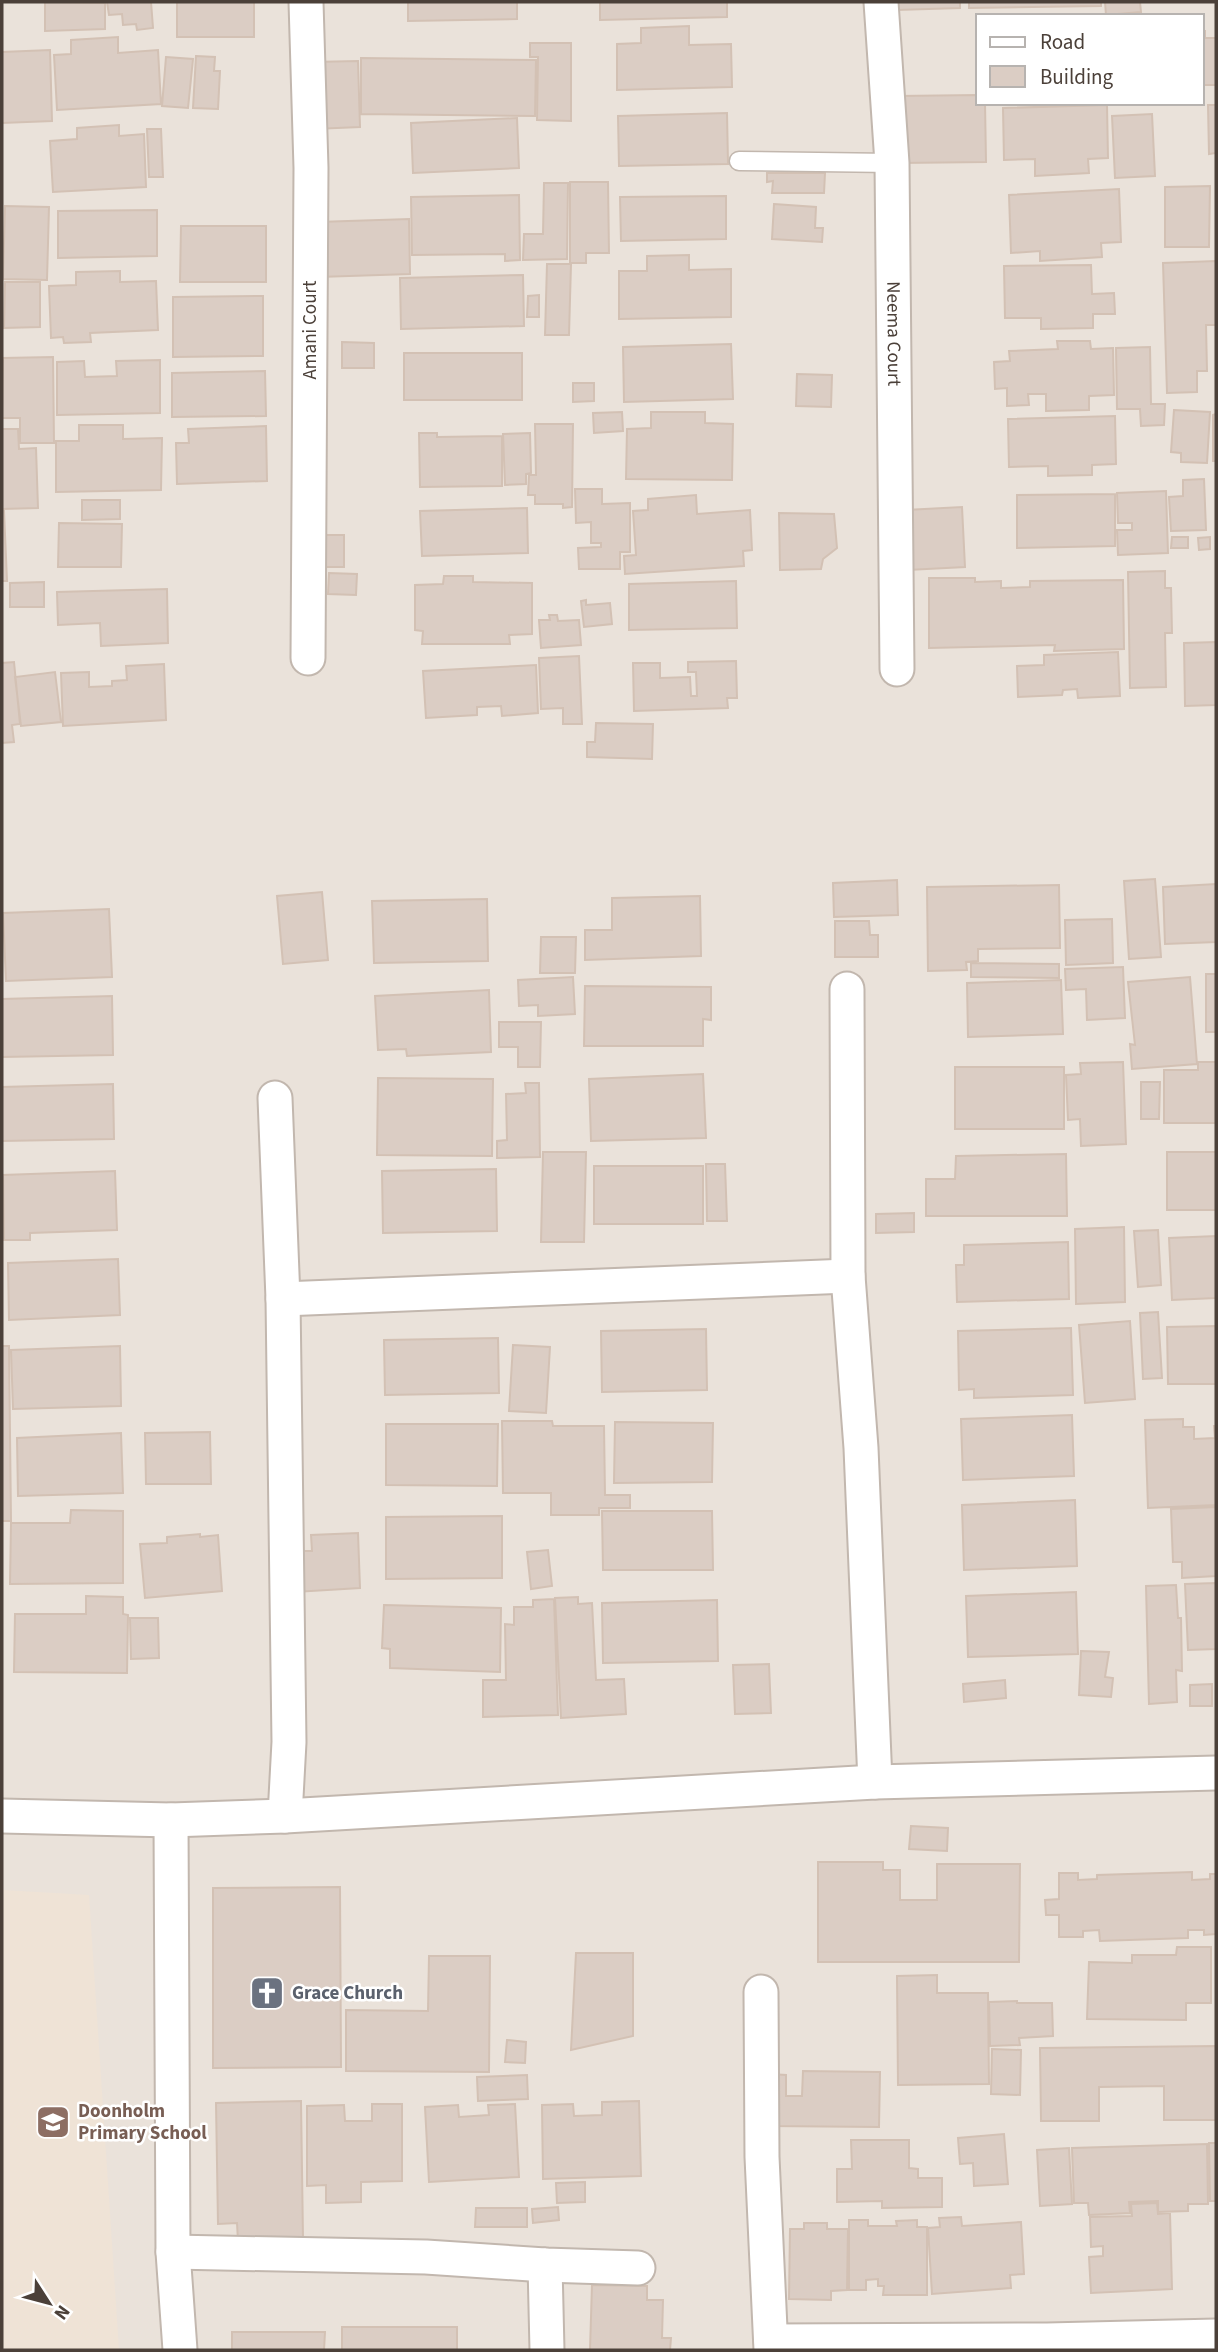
<svg xmlns="http://www.w3.org/2000/svg" width="1218" height="2352" viewBox="0 0 1218 2352" font-family="'Source Sans 3',sans-serif">
	<style>
		.residential { fill: #eae2da; fill-rule: evenodd }
		.education { fill: #efe3d6 }
		.building { fill: #dbcdc4; stroke: #d3c1b4; stroke-width: 2 }
		.lines { fill: none; stroke-linecap: round; stroke-linejoin: round }
		.service-casing { stroke: #c2b7ae; stroke-width: 21 }
		.minor-casing { stroke: #c2b7ae; stroke-width: 37 }
		.service { stroke: #fff; stroke-width: 18 }
		.minor { stroke: #fff; stroke-width: 33 }
		.labels { text-anchor: middle; dominant-baseline: central; stroke-width: 5; stroke-linejoin: round; paint-order: stroke }
		.street-label { font-size: 19px; fill: #4b4039; stroke: #fff }
		.worship-label { font-size: 19px; font-weight: bold; fill: #5b616d; stroke: #fff; text-anchor: start }
		.education-label { font-size: 19px; font-weight: bold; fill: #785e54; stroke: #fff; text-anchor: start }
	</style>
	<rect width="100%" height="100%" fill="#f6f1ec"/>
	<path class="residential" d="M2 2H1216V2350H2ZM978 16H1202V103H978Z"/>
	<path class="education" d="M2 1890 89 1895 119 2350H2Z"/>
	<path class="building" d="M45 2 105 3V29L45 31Z
		M107 2H151L153 28 137 30 136 24 123 25 122 14 109 15Z
		M177 2H254V37H177Z
		M408 2H517V19L408 21Z
		M600 2H727V17L600 20Z
		M896 2H960V8L897 10Z
		M969 2H1101V6L969 8Z
		M1105 2H1140L1141 12 1106 15Z
		M689 26V45L731 44 732 87 617 90V44L641 43V28Z
		M1202 31H1205V38H1216V85H1202Z
		M118 37V53L158 50 161 104 57 110 54 55 71 54V40Z
		M530 43H571V121L537 120 538 57H530Z
		M50 50 52 121 2 123V52Z
		M196 56 215 57 214 71H220L218 109 193 108Z
		M166 57 193 59 188 108 162 106Z
		M361 58 536 60 535 116 361 114Z
		M358 61 360 127 314 129 312 62Z
		M978 95V103H985L986 162 900 163 898 96Z
		M1107 105 1108 158 1088 159 1089 173 1035 176V159L1004 160 1003 108Z
		M1208 105H1216V153L1209 154Z
		M727 113 728 164 619 166 618 116Z
		M1152 114 1155 176 1115 178 1112 116Z
		M517 118 519 168 413 173 411 123Z
		M119 125V136L144 134 146 187 53 192 50 141 77 139V128Z
		M147 129H161L163 177H149Z
		M767 173H825L824 193H772L773 181 767 182Z
		M570 182H608L609 253H586V263H570Z
		M544 183H568L567 259 523 260 524 234H543Z
		M1210 186 1209 247H1165V187Z
		M1119 189 1121 242 1101 243 1102 257 1040 261V251L1011 253 1009 195Z
		M519 195 520 260 505 261V254L412 255 411 197Z
		M726 196V239L621 241 620 197Z
		M774 204 816 207 815 228H823L822 242 772 239Z
		M5 206 49 207 47 280 3 279Z
		M157 210V256L58 258V211Z
		M409 219 410 274 319 277 318 222Z
		M181 226H266V282H180Z
		M689 255V270L731 269V317L619 319V271H647V256Z
		M1216 261V325H1206L1207 371H1197V392L1167 393 1163 263Z
		M547 264H571L569 335H545Z
		M1091 265 1092 294 1114 293 1115 314H1093V328L1041 329V318H1005L1004 266Z
		M120 271V282L156 281 158 330 90 333 91 342 64 343 63 337 51 338 49 286 76 285V272Z
		M523 275 524 326 401 329 400 278Z
		M5 282H40V327L4 328Z
		M539 295V317H527L528 296Z
		M263 296V356L173 357V297Z
		M1057 341H1090L1091 349 1113 348 1114 395 1089 396V410L1046 411V394H1028L1029 405 1007 406V388L995 389 994 362 1010 361 1009 351 1058 349Z
		M342 342 374 343V368H342Z
		M731 344 733 399 624 402 623 347Z
		M1150 347 1151 404H1165L1164 425 1141 426 1140 409H1117L1116 348Z
		M404 353H522V400H404Z
		M53 357 54 443H20V418H2L3 358Z
		M160 360V413L57 415V362L84 361 85 377 117 376 116 361Z
		M265 371 266 416 172 417V373Z
		M797 374 832 375 831 407 796 406Z
		M573 383H594V401L573 402Z
		M1174 410 1210 412 1207 463 1181 462V453L1171 452Z
		M622 412 623 431 594 433 593 413Z
		M651 412H705V423L733 424 732 480 626 479 627 429 651 428Z
		M1216 414V461H1213V415Z
		M1115 416 1116 464 1092 465V475L1048 476V466L1009 467 1008 419Z
		M535 424H573L572 507 563 508V504H535V495H528L529 475H536Z
		M79 425H123V439L162 438 161 490 56 492V441H79Z
		M266 426 267 481 177 484 176 443H189L188 429Z
		M2 429H18L19 449 36 448 38 508 2 509Z
		M419 433H437V437L502 436V486L420 487Z
		M530 433 531 473 526 474V484L505 485 503 434Z
		M1204 479 1206 530 1171 531 1169 497 1183 496V480Z
		M575 489H602V504L630 503V552H620V569H579L578 548 601 547V543H591V522L576 523Z
		M1166 491 1168 553 1118 555 1117 530H1132V523H1118L1117 493Z
		M1115 494V546L1017 548V495Z
		M696 495 697 514 750 510 752 550 743 551 744 566 625 574 624 556 636 555 633 511 648 510V499Z
		M82 500H120V519L82 520Z
		M962 507 965 567 908 570 906 510Z
		M527 508 528 553 422 556 420 511Z
		M2 511H4L7 581H2Z
		M779 513 834 514 837 548 823 559 821 569 780 570Z
		M59 523 122 524 121 567H58Z
		M326 535H344V567H326Z
		M1172 537H1188V548H1171Z
		M1210 537V549L1199 550 1198 538Z
		M1165 571V588H1171L1172 633H1165L1166 687 1130 688 1128 572Z
		M329 573 357 574 356 595 328 594Z
		M444 576H473V582L532 583V634L509 635 510 644H422L423 631 415 630V585L443 584Z
		M929 578H975V582L1001 581V588L1030 587V581L1123 580 1124 649 1054 651 1055 645 929 648Z
		M736 581 737 628 629 630V584Z
		M44 582V607H10V583Z
		M167 589 168 643 101 646 100 623 58 625 57 592Z
		M586 600V605L610 603 612 624 584 627 581 601Z
		M549 615H557L558 621 579 620 581 645 541 648 539 620H550Z
		M1216 642V705L1185 706 1184 643Z
		M1118 652 1120 696 1078 698 1077 689 1063 690 1062 695 1018 697 1017 666 1044 665V655Z
		M579 656 582 724H563V708L541 709 539 658Z
		M736 661 737 698H727L728 708 634 711 633 663H660V678L690 677 691 696H697L696 672H688V662Z
		M14 662 20 724 12 725 14 742 2 743V663Z
		M164 664 166 720 63 726 61 673 89 672V687L112 686V681L127 680 126 666Z
		M536 665 538 713 502 716 501 706 477 707V715L426 718 423 671Z
		M55 672 61 722 21 726 15 677Z
		M596 723 653 724 652 759 587 757V742H595Z
		M1155 879 1161 957 1129 959 1124 881Z
		M897 880 898 915 834 917 833 883Z
		M1216 884V942L1165 944 1163 887Z
		M1059 885 1060 948 978 949V961L966 962 967 970 928 971 927 887Z
		M322 892 328 960 283 964 277 896Z
		M700 896 701 956 585 960V930H612V898Z
		M487 899 488 961 374 963 372 901Z
		M109 909 112 977 6 981 3 913Z
		M1112 919 1113 963 1066 965 1065 920Z
		M835 921H869L870 935H878V957H835Z
		M541 937H576L575 973H540Z
		M971 963 1059 964V978L971 977Z
		M1123 967 1125 1018 1087 1020 1086 989 1066 990 1065 969Z
		M1206 974H1216V1032H1206Z
		M573 977 575 1014 538 1016V1005L519 1006 518 980Z
		M1190 977 1197 1064 1132 1069 1130 1044 1135 1045 1128 982Z
		M1061 980 1063 1034 968 1037 967 983Z
		M585 986 711 987V1020L703 1019V1046H584Z
		M489 990 491 1052 407 1056 406 1049 378 1050 375 996Z
		M112 996 113 1055 2 1057V999Z
		M499 1022H541L540 1067H518V1047H499Z
		M1123 1062 1126 1144 1081 1146 1080 1119 1068 1120 1066 1075 1081 1074 1080 1063Z
		M1198 1062H1216V1123H1164V1070H1198Z
		M955 1067H1064V1129H955Z
		M703 1074 706 1138 591 1141 589 1079Z
		M378 1078 493 1079 492 1156 377 1155Z
		M1141 1082H1160L1159 1119H1141Z
		M525 1083H539L540 1157 497 1158V1141L507 1140 506 1094 526 1093Z
		M113 1084 114 1139 2 1141V1087Z
		M543 1152H586L584 1242H541Z
		M1167 1152H1216V1210H1167Z
		M1066 1154 1067 1216H926V1179H955L956 1156Z
		M706 1164H725L727 1221H707Z
		M594 1166H703V1224H594Z
		M496 1169 497 1231 383 1233 382 1171Z
		M115 1171 117 1230 30 1233V1240H4L3 1175Z
		M914 1213V1232L876 1233V1214Z
		M1124 1227 1125 1302 1076 1304 1075 1229Z
		M1158 1230 1161 1285 1138 1287 1134 1231Z
		M1216 1236V1298L1172 1300 1169 1238Z
		M1068 1242 1069 1299 957 1302 956 1265H964V1245Z
		M118 1259 120 1315 9 1320 8 1263Z
		M1158 1312 1162 1378 1143 1379 1140 1313Z
		M1130 1321 1135 1399 1085 1403 1079 1325Z
		M1216 1326V1384H1168L1167 1327Z
		M1071 1328 1073 1395 974 1398V1389L959 1390 958 1331Z
		M706 1329 707 1390 602 1392 601 1331Z
		M498 1338 499 1393 385 1395 384 1340Z
		M513 1345 550 1347 546 1413 509 1411Z
		M2 1346H9L11 1521H2Z
		M120 1346 121 1406 13 1409 11 1350Z
		M1072 1415 1074 1476 963 1480 961 1419Z
		M1183 1419V1427H1194V1439L1215 1438 1214 1426H1216V1505L1148 1508 1145 1420Z
		M502 1421H552L553 1426H604L605 1495H630V1508H599V1515H551V1493H503Z
		M615 1422 713 1423 712 1482 614 1483Z
		M386 1424H498L497 1486 386 1485Z
		M210 1432 211 1484H146L145 1433Z
		M121 1433 123 1493 18 1496 17 1438Z
		M1075 1500 1077 1566 964 1570 962 1505Z
		M1216 1507V1576L1182 1578V1562H1173L1171 1509Z
		M71 1510 123 1511V1583L10 1584 11 1523H70Z
		M602 1511H712L713 1570H603Z
		M502 1516V1578L386 1579V1517Z
		M358 1533 360 1588 295 1592 294 1551H312L311 1535Z
		M200 1534V1537L218 1535 222 1591 145 1598 140 1544 167 1543V1537Z
		M548 1550 552 1586 531 1589 527 1552Z
		M1216 1583V1649L1188 1650 1185 1584Z
		M1176 1585 1178 1618H1181L1182 1671 1176 1670 1177 1702 1149 1704 1146 1586Z
		M1076 1592 1078 1654 968 1657 966 1596Z
		M86 1596 123 1597V1614L128 1615 127 1673 14 1672 15 1614H86Z
		M578 1597V1604L592 1603 596 1680 624 1679 626 1714 561 1718 555 1598Z
		M554 1599 558 1715 483 1717V1680H506L505 1624 514 1625V1607H533V1600Z
		M717 1600 718 1661 603 1663 602 1603Z
		M384 1605 501 1608 500 1672 390 1668V1649L382 1648Z
		M130 1618H158L159 1658 131 1659Z
		M1081 1651 1109 1652 1105 1677 1113 1678 1111 1697 1079 1695Z
		M769 1664 771 1713 735 1714 733 1665Z
		M1005 1680 1006 1698 964 1702 963 1684Z
		M1212 1684V1706H1190V1685Z
		M911 1826 948 1828 947 1851 909 1849Z
		M818 1862H883V1870H900V1900H937V1864H1020L1019 1962H818Z
		M1192 1872V1880L1210 1879V1874H1216V1934L1204 1935V1930H1188V1938L1100 1941 1099 1930 1083 1931V1937H1059V1915H1046L1045 1900 1059 1899V1873H1078V1880L1097 1879V1875Z
		M340 1887 341 2067 213 2068V1888Z
		M1177 1947H1211V2003H1186V2020L1087 2019 1089 1962 1132 1963V1955H1176Z
		M576 1953H633V2036L571 2050Z
		M429 1956H490L489 2072 346 2071V2010L428 2011Z
		M937 1975V1993H988L989 2084 898 2085 897 1976Z
		M1017 2001V2003H1052L1053 2036 1019 2038 1020 2045 990 2046 989 2002Z
		M507 2040 526 2042 525 2063 505 2062Z
		M1216 2046V2120H1164V2086L1099 2087V2121H1041L1040 2048Z
		M992 2049 1021 2050 1020 2095 991 2094Z
		M803 2071 880 2072 879 2127 769 2126 770 2074 786 2075V2096H802Z
		M527 2075 528 2099 478 2101 477 2077Z
		M301 2101 303 2239 238 2241 237 2223 218 2224 216 2103Z
		M639 2101 641 2176 543 2179 542 2105 573 2104 574 2116 602 2115V2102Z
		M372 2104H402V2181L361 2182V2202L326 2203V2185L307 2186V2106L344 2105 345 2121H372Z
		M515 2104 519 2177 429 2182 425 2107 458 2105 459 2117 489 2115 488 2105Z
		M1004 2134 1008 2184 974 2186 973 2163 960 2164 958 2138Z
		M851 2140H909V2168L918 2169V2178H942V2207L882 2208V2201L837 2202V2169H852Z
		M1209 2143H1216V2201H1210Z
		M1207 2144 1208 2204H1188V2211L1158 2212V2201L1129 2202 1130 2213 1089 2215 1088 2203H1074L1072 2148Z
		M1069 2148 1072 2204 1040 2206 1037 2150Z
		M585 2182V2202L557 2203 556 2183Z
		M1157 2203 1158 2214 1170 2213 1172 2289 1091 2293 1089 2257 1103 2256V2246L1091 2247 1090 2217 1132 2216 1131 2204Z
		M558 2207 559 2220 533 2223 532 2209Z
		M476 2208H527V2227H475Z
		M961 2217 962 2226 1021 2222 1024 2274 1010 2275 1011 2288 932 2294 928 2228 940 2227 939 2218Z
		M849 2220H868V2226H897L896 2221 917 2220V2227H927V2295H883L884 2286H878V2279L866 2280V2290H849Z
		M804 2223H827V2229H848L847 2290 831 2291V2300L789 2299 790 2229H804Z
		M592 2285 647 2286V2300H663L662 2338H671L670 2350H590Z
		M342 2327H457V2350H342Z
		M232 2332H325L324 2350H232Z"/>
	<g class="lines">
		<g class="service-casing">
			<path id="service" d="M739 161 892 163"/>
		</g>
		<g class="minor-casing">
			<g id="minor">
				<path d="M306 2 311 168 308 658"/>
				<path id="s1" d="M881 2 892 163 897 669"/>
				<path d="M847 989 848 1276 861 1448 875 1782"/>
				<path d="M275 1098 283 1299 289 1742 285 1816"/>
				<path d="M283 1299 848 1276"/>
				<path d="M2 1816 171 1820 285 1816 875 1782 1216 1773"/>
				<path d="M171 1820 173 2252 180 2350"/>
				<path d="M761 1992 762 2157 771 2350"/>
				<path d="M173 2252 426 2257 545 2265 638 2268"/>
				<path d="M545 2265 547 2350"/>
				<path d="M771 2341 1047 2340 1216 2336"/>
			</g>
		</g>
		<use href="#service" class="service"/>
		<use href="#minor" class="minor"/>
	</g>
	<defs>
		<g id="church-square" transform="scale(1.75)"><rect x="-9" y="-9" width="18" height="18" rx="4" fill="#6b7280" stroke="#fff"/><path d="M-1.2-6h2.4v3.5h3.3v2.4h-3.3V6h-2.4V-.1h-3.3v-2.4h3.3Z" fill="#fff"/></g>
		<g id="school-square" transform="scale(1.75)"><rect x="-9" y="-9" width="18" height="18" rx="4" fill="#8d6e63" stroke="#fff"/><path d="M0-5L7-2L0 1L-7-2ZM-4 1L0 2.5L4 1V4Q0 6-4 4Z" fill="#fff"/></g>
	</defs>
	<g fill-rule="evenodd">
		<use href="#church-square" x="267" y="1993"/>
		<use href="#school-square" x="53" y="2122"/>
	</g>
	<g class="labels">
		<g class="street-label">
			<text transform="translate(310 330) rotate(-90)">Amani Court</text>
			<text stroke="none"><textPath href="#s1" startOffset="332">Neema Court</textPath></text>
		</g>
		<g class="worship-label">
			<text x="292" y="1993">Grace Church</text>
		</g>
		<g class="education-label">
			<text x="78" y="2111">Doonholm<tspan x="78" dy="22">Primary School</tspan></text>
		</g>
	</g>
	<rect width="1218" height="2352" fill="none" stroke="#4b4039" stroke-width="7"/>
	<rect x="976" y="14" width="228" height="91" fill="#ffffff" stroke="#b7b3b0" stroke-width="2"/>
	<rect x="990" y="37" width="35" height="10" fill="#ffffff" stroke="#b7b3b0" stroke-width="2"/>
	<text x="1040" y="49" font-size="21" fill="#4b4039">Road</text>
	<rect x="990" y="66" width="35" height="21" fill="#dbcdc4" stroke="#b7b3b0" stroke-width="2"/>
	<text x="1040" y="84" font-size="21" fill="#4b4039">Building</text>
	<g transform="translate(49 2303) rotate(126)" stroke="#ffffff" stroke-width="5" paint-order="stroke">
	<path d="M0-5L12 26L0 18L-12 26Z" fill="#4b4039"/>
	<text y="-10" font-size="19" font-weight="bold" text-anchor="middle" fill="#4b4039">N</text>
	</g>
</svg>
